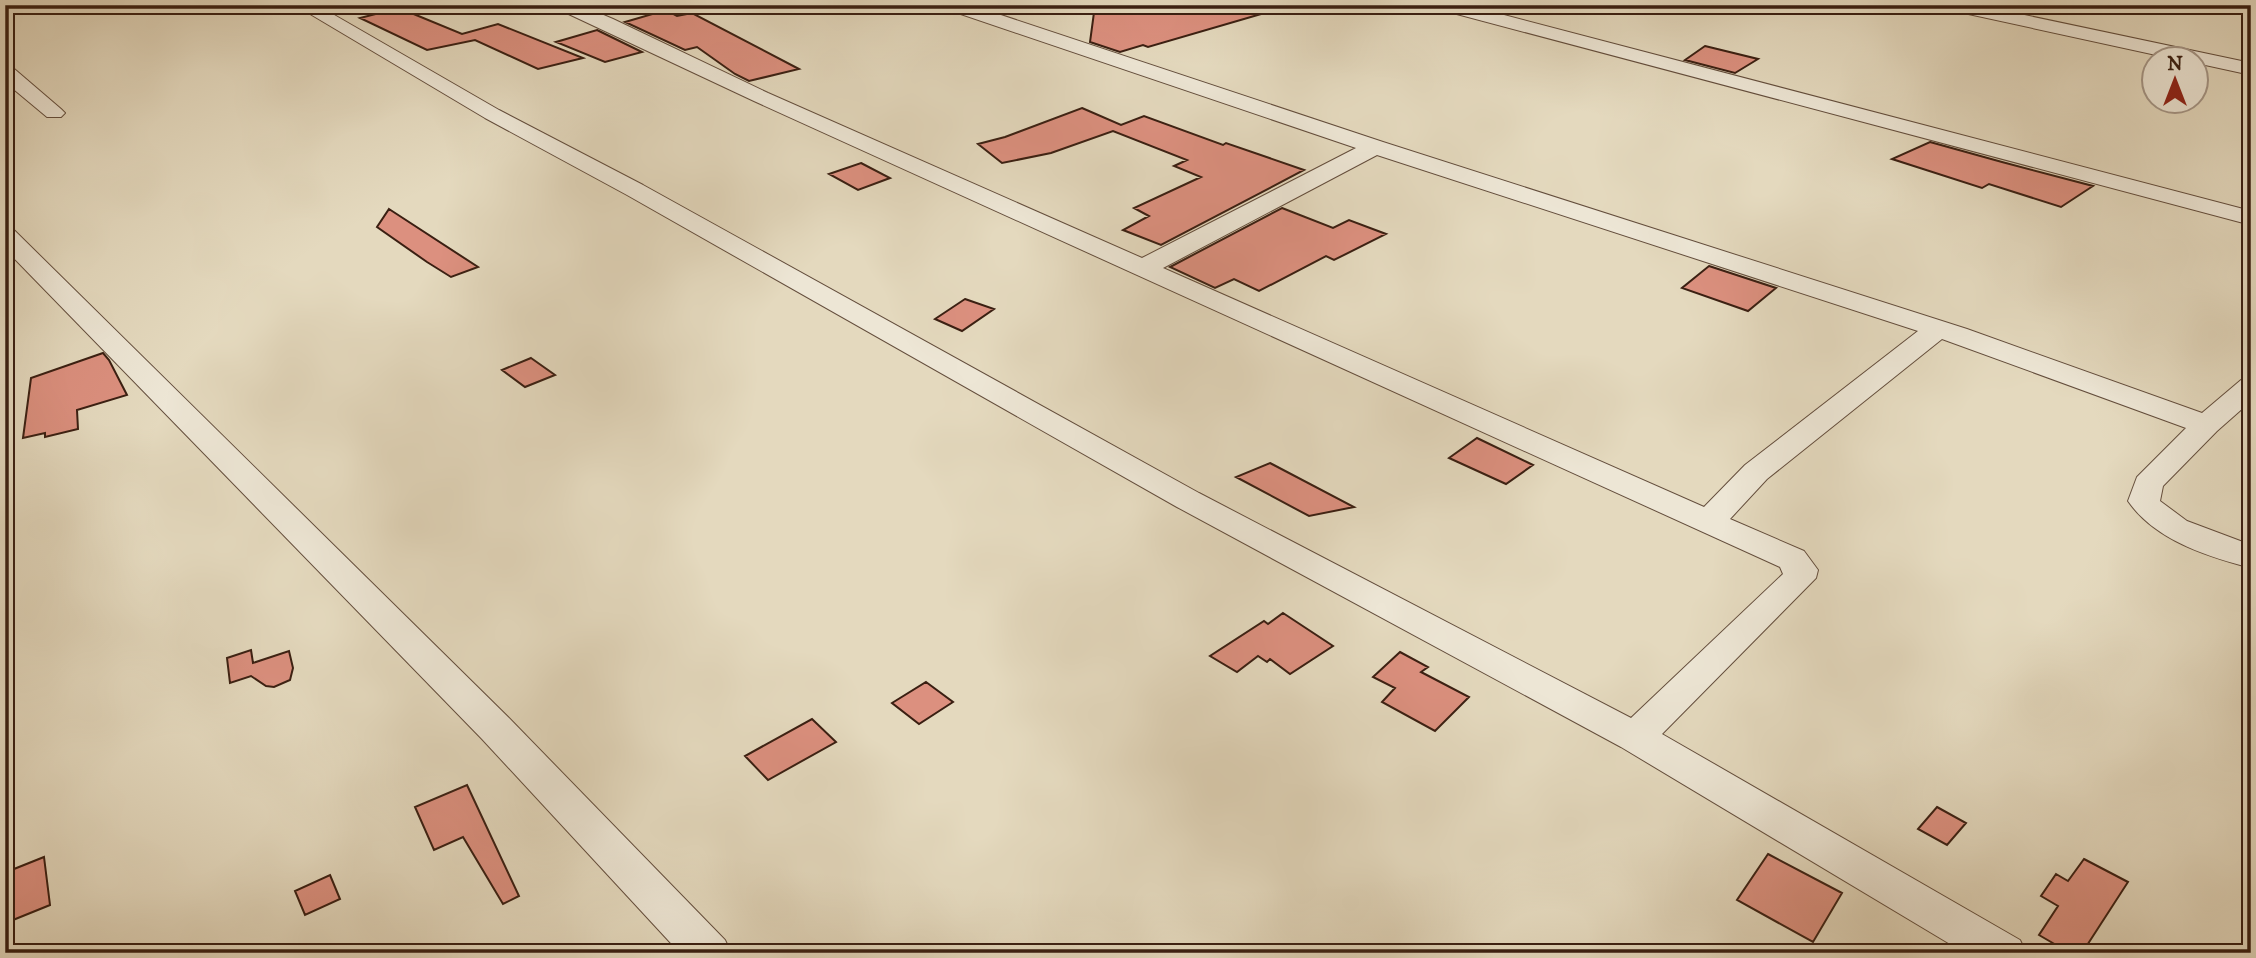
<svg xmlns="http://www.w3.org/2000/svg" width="2256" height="958" viewBox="0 0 2256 958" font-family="'IM FELL DW Pica',serif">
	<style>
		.building { fill: #dc907f; stroke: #3a1f12; stroke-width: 2 }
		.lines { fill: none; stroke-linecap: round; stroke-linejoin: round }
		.street-casing { stroke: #644e3d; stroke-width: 2 }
		.street { fill: #ede6d5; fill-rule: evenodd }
	</style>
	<rect width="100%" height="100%" fill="#e4d9be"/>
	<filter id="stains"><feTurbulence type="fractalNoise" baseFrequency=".00286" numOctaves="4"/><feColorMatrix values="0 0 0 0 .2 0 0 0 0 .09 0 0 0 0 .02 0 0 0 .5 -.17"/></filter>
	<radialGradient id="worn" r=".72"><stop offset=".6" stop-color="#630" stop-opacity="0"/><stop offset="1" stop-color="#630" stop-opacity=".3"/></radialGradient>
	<path class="building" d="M1095 5H1267L1268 12 1148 47 1143 45 1120 52 1090 42Z
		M399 8 462 34 498 24 583 58 538 69 475 40 427 50 360 18Z
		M666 10 677 16 692 13 799 69 749 81 735 74 697 47 685 50 625 22Z
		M597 30 642 52 605 62 556 42Z
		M1705 46 1758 59 1735 73 1685 60Z
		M1082 108 1121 125 1144 116 1223 145 1226 143 1304 170 1161 245 1123 230 1149 216 1134 208 1201 177 1174 166 1187 160 1113 131 1051 153 1002 163 978 144 1005 137Z
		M1930 142 2002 162 2093 186 2061 207 1989 184 1982 188 1892 159Z
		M861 163 890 178 858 190 829 174Z
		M1282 208 1333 228 1349 220 1386 234 1334 260 1326 256 1259 291 1234 279 1215 288 1170 267Z
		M389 209 478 267 451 277 427 262 377 227Z
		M1709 266 1776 288 1748 311 1682 288Z
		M965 299 994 309 962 331 935 319Z
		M103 353 109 360 127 395 77 410 78 429 45 437V433L23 438 31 378Z
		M531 358 555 375 525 387 502 370Z
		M1477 438 1533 465 1506 484 1449 458Z
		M1270 463 1354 507 1309 516 1236 477Z
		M1283 613 1333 646 1290 674 1270 659 1267 662 1258 656 1237 672 1210 656 1264 621 1268 624Z
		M251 650 253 663 289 651 293 668 290 680 274 687 266 686 251 676 230 683 227 658Z
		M1400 652 1428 667 1421 672 1469 697 1435 731 1382 702 1395 688 1373 677Z
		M926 682 953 702 919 724 892 703Z
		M812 719 836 742 768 780 745 756Z
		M467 785 519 896 503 904 463 837 434 850 415 807Z
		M1937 807 1966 823 1947 845 1918 829Z
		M1768 854 1842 893 1813 942 1737 900Z
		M44 857 50 905 13 920 9 871Z
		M2084 859 2128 882 2082 953H2070L2039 935 2058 906 2041 896 2056 874 2068 881Z
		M330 875 340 899 305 915 295 891Z"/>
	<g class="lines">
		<g class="street-casing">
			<path id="street" d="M295 5H317L499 110 643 185 1199 493 1631 718 1783 574 1780 567 754 101 558 9 555 5H580L613 19 768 93 1142 258 1356 148 946 9 943 5H971L1383 142 1967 329 2202 413 2241 380 2251 377V401L2217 431 2163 486 2160 501 2187 521 2251 545V568C2206 556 2155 540 2128 501L2137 477 2186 428 1942 339 1767 479 1730 519 1804 551 1818 570 1816 578 1662 734 2020 940 2026 953H1965L1621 747 1177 507 627 195 485 118ZM1377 155 1918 331 1745 465 1704 507 1163 268Z
				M1435 5H1466L2251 211V225L1438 9Z
				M1941 5H1977L2251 63V75L2196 63V60H2179L1950 10Z
				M5 65 12 67 61 109 65 113 61 117H47L5 82Z
				M5 228 14 230 510 719 725 940 731 953H680L482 739 5 249Z"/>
		</g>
		<use href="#street" class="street"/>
	</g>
	<rect width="2256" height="958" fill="none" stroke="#e4d9be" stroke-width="28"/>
	<rect x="7" y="7" width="2242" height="944" fill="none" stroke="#3a1f12" stroke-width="3.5"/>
	<rect x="14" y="14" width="2228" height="930" fill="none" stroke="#3a1f12" stroke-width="2"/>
	<g transform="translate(2175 80)"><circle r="33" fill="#ede6d5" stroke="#a59687" stroke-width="2"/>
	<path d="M0-5L12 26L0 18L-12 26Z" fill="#8f2418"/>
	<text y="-10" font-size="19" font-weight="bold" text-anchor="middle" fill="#3a1f12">N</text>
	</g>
	<rect width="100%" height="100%" filter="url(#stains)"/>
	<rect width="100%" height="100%" fill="url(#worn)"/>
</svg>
